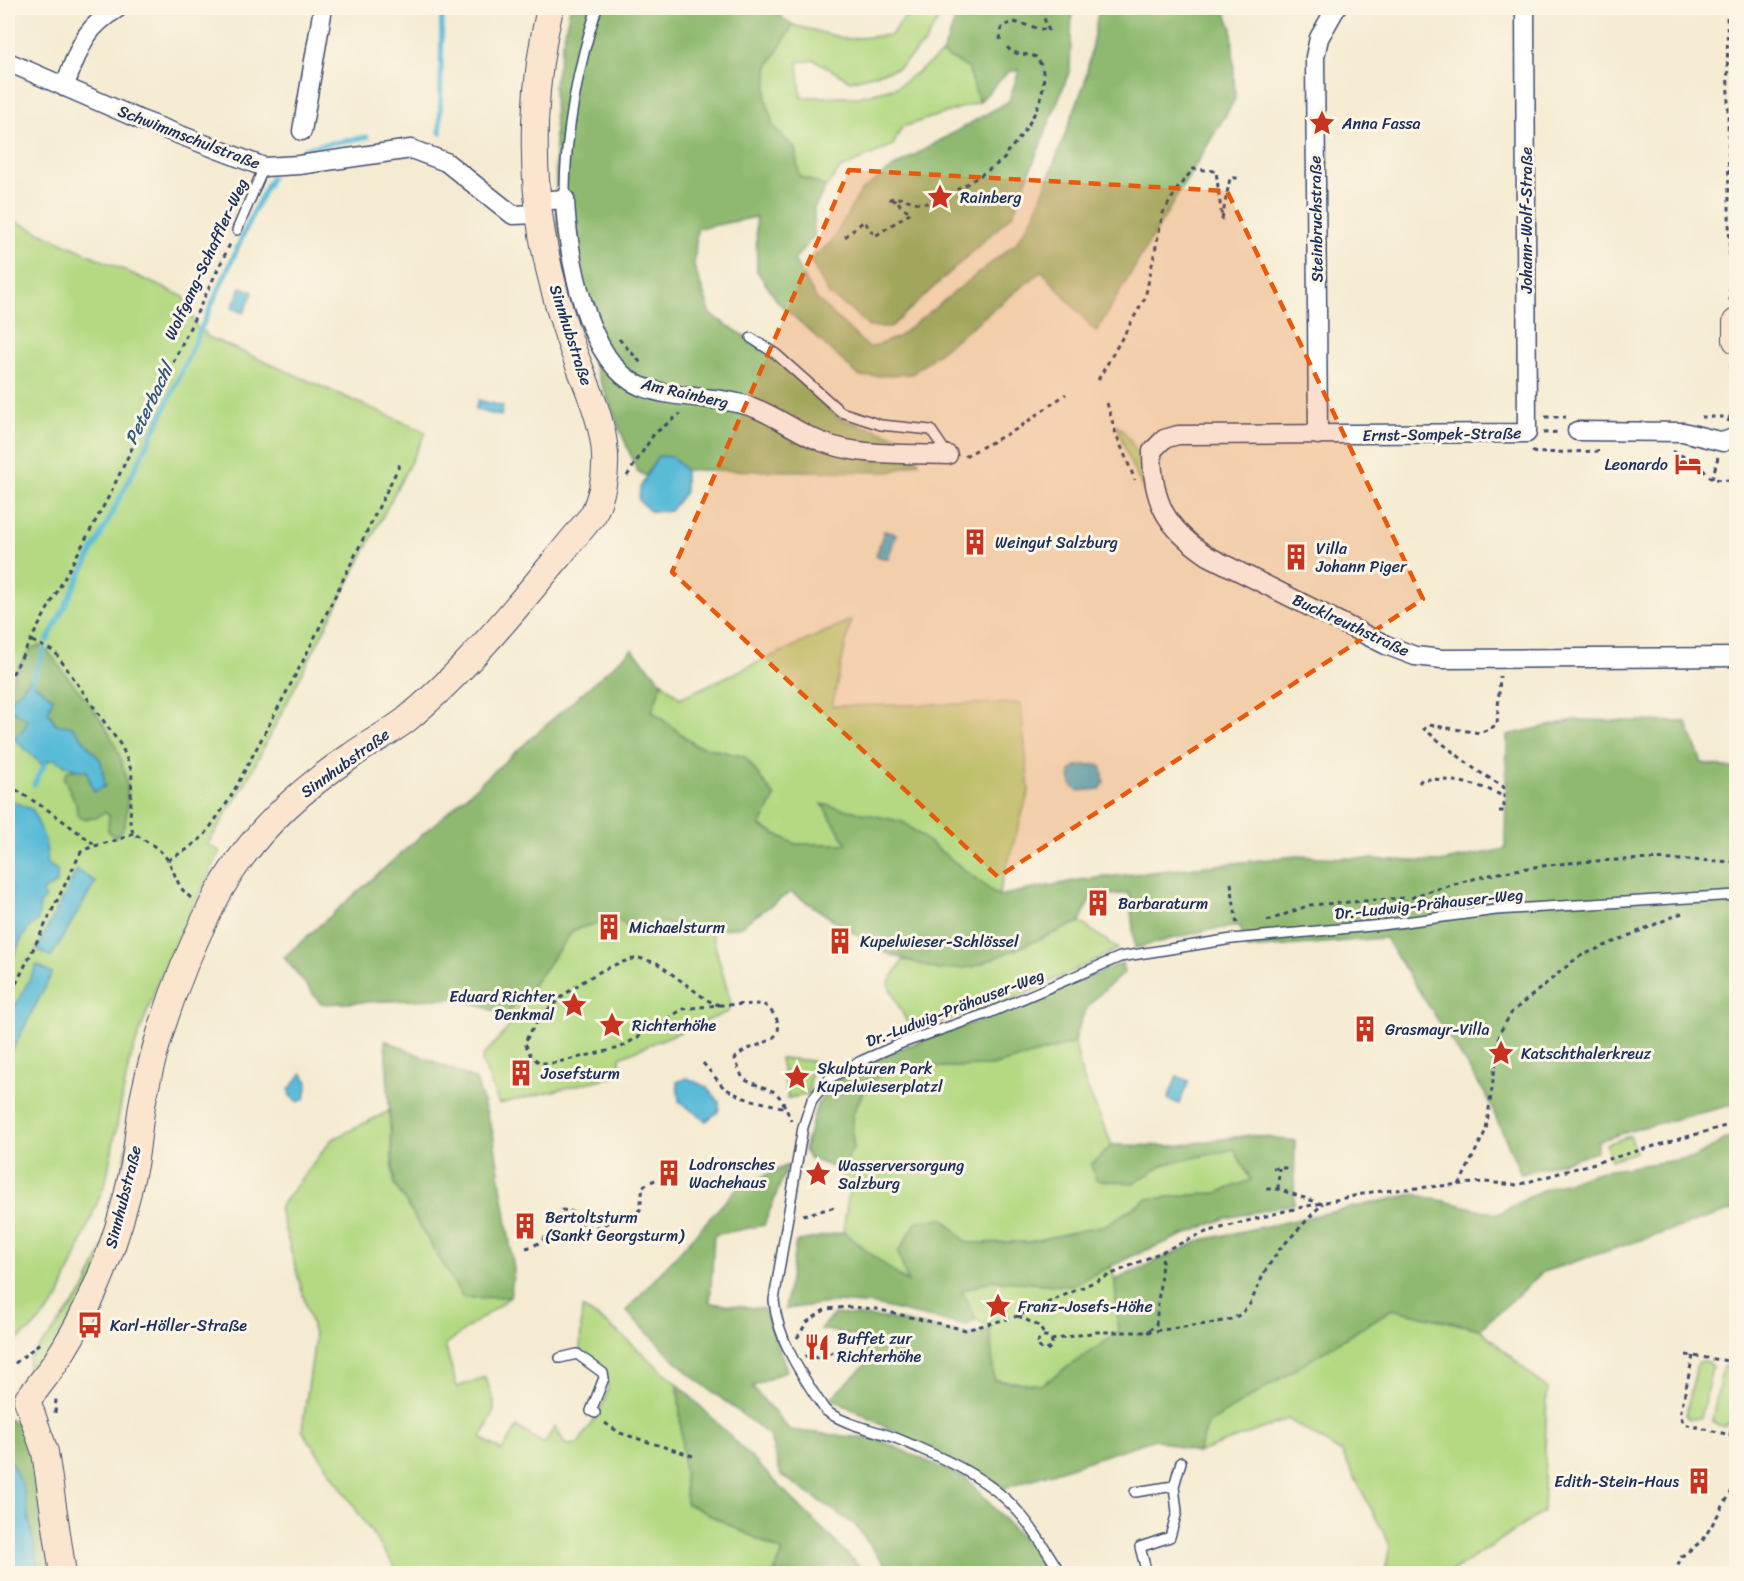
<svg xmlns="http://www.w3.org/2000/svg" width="1744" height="1581" viewBox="0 0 1744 1581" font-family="Sriracha,sans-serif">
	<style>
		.green { fill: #b4d982; stroke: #688470; stroke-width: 1.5 }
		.forest { fill: #8fb970; stroke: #557467; stroke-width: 1.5 }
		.water { fill: #5abbd8; stroke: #3a759b; stroke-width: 1.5 }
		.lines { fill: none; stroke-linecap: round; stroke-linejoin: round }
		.stream { stroke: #5abbd8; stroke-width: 5 }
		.lane-casing { stroke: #3c4b6f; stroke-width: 12 }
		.street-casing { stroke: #3c4b6f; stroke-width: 21 }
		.secondary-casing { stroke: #3c4b6f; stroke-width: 28 }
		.path { stroke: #3c4b6f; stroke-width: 3; stroke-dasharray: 4.5 4.5; stroke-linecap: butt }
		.lane { stroke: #fff; stroke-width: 9 }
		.street { stroke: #fff; stroke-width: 18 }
		.secondary { stroke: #fbe5cf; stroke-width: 26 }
		.marked { fill: #e8590c; fill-opacity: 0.2; stroke: #e8590c; stroke-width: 4.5; stroke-dasharray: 12 8; stroke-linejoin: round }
		.labels { text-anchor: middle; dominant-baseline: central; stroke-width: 6; stroke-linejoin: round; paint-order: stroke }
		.poi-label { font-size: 16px; fill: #1b2f5e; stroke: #fcf5e5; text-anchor: start }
		.street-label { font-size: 16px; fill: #1b2f5e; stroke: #fcf5e5 }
		.water-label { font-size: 18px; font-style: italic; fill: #2e5983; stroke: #fcf5e5 }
	</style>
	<rect width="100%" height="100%" fill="#fcf5e5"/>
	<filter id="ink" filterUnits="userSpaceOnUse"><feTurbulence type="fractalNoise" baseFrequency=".0167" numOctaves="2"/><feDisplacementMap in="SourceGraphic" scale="12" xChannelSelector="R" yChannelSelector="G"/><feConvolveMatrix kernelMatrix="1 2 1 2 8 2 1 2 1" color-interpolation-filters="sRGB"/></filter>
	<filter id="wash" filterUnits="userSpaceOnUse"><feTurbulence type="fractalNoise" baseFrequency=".008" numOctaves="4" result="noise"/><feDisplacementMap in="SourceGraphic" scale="24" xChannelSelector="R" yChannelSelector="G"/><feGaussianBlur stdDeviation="1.35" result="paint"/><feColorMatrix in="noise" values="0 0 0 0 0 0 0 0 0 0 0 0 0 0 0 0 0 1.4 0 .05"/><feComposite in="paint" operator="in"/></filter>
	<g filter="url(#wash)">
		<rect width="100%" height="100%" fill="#f5ebd2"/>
		<path class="green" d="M911 8H945L924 44 898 68 850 81 815 60 798 62 801 97H858L897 87 942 54 969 68 979 102 902 127 893 145 840 169 826 187 799 176 795 149 772 126 766 99 767 68 793 25 847 39 891 35Z
			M8 218 184 297 197 328 206 333V336L426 432 245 784 207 845 220 851 157 984 129 1063 106 1181 58 1300 33 1328 8 1347Z
			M1116 424C1143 448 1145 480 1155 513L1130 462Z
			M851 620 832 706 1021 703 1029 791 998 896 903 822 823 805 848 844H795L759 825 775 797 745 757 695 745 652 711 662 682 680 698Z
			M615 918 630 928 649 930 661 922 711 931 731 1004 728 1012 620 1057V1075L499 1104 482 1061 484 1055 511 1025 507 1015 522 991 527 993 573 930Z
			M196 921 199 923C180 969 158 1015 145 1064 133 1111 131 1161 121 1208 108 1266 77 1315 46 1365 40 1370 36 1374 28 1371L29 1358 51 1334 84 1291 105 1244 122 1177 142 1058 158 1007Z
			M1080 922 1118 949 1008 1002 911 1030 888 984 903 960 973 967Z
			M1075 1043 1082 1076 1112 1145 1091 1165 1134 1182 1165 1164 1234 1149 1251 1181 1217 1193 1147 1199 1106 1225 1029 1242 967 1243 944 1219 908 1284 843 1232 849 1192 840 1170 853 1148 852 1116 868 1082 898 1068 991 1066Z
			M780 1058 812 1061 809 1094 788 1098Z
			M389 1111 394 1183 463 1297H510L445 1345 457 1387 485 1377C499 1411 497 1406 481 1438L502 1451 517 1427 544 1444 555 1427 566 1445 578 1444C603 1403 629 1385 580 1350L582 1308C617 1327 647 1359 678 1384L686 1503 783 1552 774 1573 481 1574 468 1568 463 1573H399L302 1430 315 1338 279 1208 331 1140Z
			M1630 1136 1636 1152 1611 1160 1606 1144Z
			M1111 1266 1115 1280 1118 1333 1041 1385 993 1380 990 1330 976 1319 961 1291 992 1280 1070 1286Z
			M1392 1309 1480 1329 1547 1389 1543 1512 1450 1573H1430L1426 1568 1411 1573H1385L1390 1545 1342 1453 1288 1419 1197 1453 1208 1423Z
			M1702 1361 1708 1362 1712 1367 1701 1418 1689 1419 1686 1415 1697 1364Z
			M1728 1365 1736 1368 1729 1423 1723 1426 1716 1425 1712 1420 1723 1367Z"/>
		<path class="forest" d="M570 8H768L793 25 767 68 766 99 773 126 795 149 799 176 826 187 814 209V236L794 260 816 298 869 348 898 337 1016 243 1034 216 1085 82 1099 8H1224L1232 29 1235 99 1096 332 1042 271 912 374 860 377 778 302 757 271 756 217 697 229 694 266 711 315 775 355 839 418 909 440 919 462 891 472 685 470 672 457 658 456 646 476 637 471 579 329 557 237 554 85Z
			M960 8H1072L1070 70 1013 214 891 327H869L851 310 829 295 810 260 832 241 861 191 894 167 1009 101 1019 70 1008 72 979 102 968 68 942 54Z
			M42 646C53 654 57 664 65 674 99 715 132 753 127 810 125 822 126 830 115 837L108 831 109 815 104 812 96 818 82 819 77 814 76 804 64 778 67 771 80 769 87 771 91 784 105 786 101 761 56 724 48 712 53 698 29 680 19 693 18 712 27 720 25 727 14 739 8 738C8 702 5 674 34 647Z
			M632 649 662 682 652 711 695 745 745 757 775 797 760 826 795 844H847L822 804 903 822 998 896 1079 880 1297 856 1440 862 1505 849 1507 735 1575 720 1686 722 1702 763 1736 769V1104L1640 1128 1598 1141 1596 1152 1521 1174 1486 1095 1385 938 1247 949 1240 926 1207 930 1135 948 1129 893 1110 895 1105 889 1093 892 1080 922 973 967 938 970 883 952 791 892 739 927 711 931 661 922 649 930 630 928 615 918 573 930 527 993 522 992 507 1015 457 998 321 1004 284 957Z
			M1122 963 1124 973C1097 996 1081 1005 1075 1043L991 1066 898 1068 867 1082 852 1116 853 1148 840 1170 809 1158 804 1150 817 1105 836 1080 899 1049 994 1015Z
			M385 1040 476 1080 493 1133 514 1270 510 1297 463 1298 394 1183Z
			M1736 1133V1209L1543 1272 1480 1329 1392 1309 1209 1423 1197 1453 1155 1439 1003 1489 831 1398 866 1364 855 1336 821 1329 834 1314 886 1318 967 1335 990 1330 994 1380 1041 1385 1118 1333 1115 1280 1202 1240 1414 1194 1498 1214 1542 1190 1598 1172 1696 1157Z
			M1250 1135 1295 1141 1294 1204 1226 1218 1132 1256 1070 1286 992 1280 962 1291 976 1319 966 1326 876 1305 835 1302 785 1309 796 1242 843 1232 908 1283 898 1252 917 1221 944 1219 967 1243 1029 1242 1106 1225 1147 1199 1217 1193 1251 1180 1234 1149 1165 1164 1134 1183 1096 1180 1091 1165 1112 1145 1176 1146Z
			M788 1165 764 1225 714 1235 710 1303 764 1309 787 1370 752 1387 790 1430 879 1440 966 1478 1053 1572 1051 1573H891L855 1525 781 1475 769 1435 688 1373 626 1311 737 1188Z
			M678 1384 866 1573H774L783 1552 686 1503Z
			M8 1419C46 1434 49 1537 55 1573H39L23 1488 8 1455Z"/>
		<path class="water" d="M241 287 253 292 244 313 232 308Z
			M478 400 503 406 501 416 475 410Z
			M658 456 672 457 685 470V492L670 511H650L639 501 640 488Z
			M884 531 896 534 888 559 876 556Z
			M29 680 53 698 48 712 56 724 73 727 101 761 105 786 94 792 87 771 73 769 54 759 41 764 14 739 25 727 27 720 8 707 13 696 19 693Z
			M1098 764 1102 768 1104 783 1100 789 1078 791 1071 785 1070 772 1076 766Z
			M8 799 33 810C39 826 50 846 46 863L57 870V883L41 892 46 898 40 904 38 920C20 932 16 954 8 972Z
			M77 870 96 882 51 957 37 949Z
			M37 965 52 973 8 1059V1019Z
			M302 1073 308 1082 305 1099 298 1102 290 1096 289 1090Z
			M1177 1076 1189 1081 1179 1104 1168 1099Z
			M687 1078 707 1087 719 1102V1111L706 1121 679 1101 677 1082Z
			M8 1455 23 1488 39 1573H8Z"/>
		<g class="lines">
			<path class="stream" d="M440 133 442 8
				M296 157 308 147 367 137
				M47 641 162 415 254 211 271 178
				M32 682 44 649
				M34 784 45 764"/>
		</g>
	</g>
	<g filter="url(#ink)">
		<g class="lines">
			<g class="lane-casing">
				<path id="lane" d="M565 199C564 140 578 64 597 8
					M237 230 264 167
					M751 338 776 354 841 412 881 425 931 430 948 455
					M560 1358 577 1354 603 1373 604 1378 591 1411 595 1413
					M1135 1492 1174 1486
					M1145 1566 1140 1547 1170 1537 1177 1512 1174 1486 1181 1462
					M1061 1574C1049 1555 1037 1534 1022 1516 991 1478 941 1457 898 1439 874 1429 846 1426 825 1410 803 1377 777 1340 774 1300L803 1127 812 1100 830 1078 861 1061 902 1043 989 1013 1120 957 1232 939 1382 925 1496 910 1736 895"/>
			</g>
			<g class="street-casing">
				<path id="street" d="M1525 8 1527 433 1178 435 1164 439 1152 451C1152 502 1166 528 1208 556L1386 645 1415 656 1442 659 1736 657
					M8 62 141 120 264 167 299 165 411 149 446 162 513 215 539 214
					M64 87C80 49 81 30 118 8
					M302 131 323 8
					M538 201 565 199C567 252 586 363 640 386 675 400 717 395 752 407 777 416 798 433 822 442 860 457 907 453 948 455
					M1577 431 1683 432 1723 442 1736 437
					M1318 435 1315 57 1319 38 1336 8"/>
			</g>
			<g class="secondary-casing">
				<path id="secondary" d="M1736 322V340
					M27 1400C83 1334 117 1249 134 1165 138 1142 139 1118 144 1095 158 1030 182 964 212 905 243 843 294 794 351 756 369 743 389 733 406 720 477 661 534 585 593 515 624 449 589 398 568 336 557 303 548 269 542 234 530 160 533 81 550 8
					M27 1400 45 1452 63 1574"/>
			</g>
			<path class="path" d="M1727 8 1730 303
				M1000 40 1002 26 1014 22 1049 31 1040 8
				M845 237 864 221 875 236 911 212 901 207 897 199 889 202 890 199C904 195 913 205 927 203 941 202 995 167 1006 157L1007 152C1027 133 1058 83 1036 57 1026 53 1011 56 1006 45
				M619 339 641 363
				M1098 380 1145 298 1163 213 1178 188 1193 169 1216 171 1222 219 1230 178H1240
				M1107 403 1116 434 1135 480
				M1545 417H1566
				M1701 417H1729
				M1728 422 1732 410 1731 360
				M1543 433 1561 432
				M1532 451 1536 453 1600 451
				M1672 451 1695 462 1712 479
				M965 456 1017 429 1066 394
				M1718 457 1712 479 1736 481
				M627 476 654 434 680 414
				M32 641 55 652 122 747 132 772 130 822 133 833C145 841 159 847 167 859 177 875 175 885 191 898
				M8 682 109 496 231 242
				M1419 783 1422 779C1450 779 1480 783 1504 797
				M8 789 13 788 51 812 94 844
				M1499 811H1504V787L1476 770 1424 729 1429 725 1480 733 1497 725 1500 676
				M168 860 186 850 204 836 229 800 303 661 401 462
				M1231 883 1237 925
				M1397 909C1410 895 1427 892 1445 887 1541 857 1638 857 1736 862
				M1267 921 1310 905 1405 898
				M639 958 657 963 707 1000 719 1005 683 1009 620 1048 554 1063H540L531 1056 525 1043C539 1006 601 963 639 958Z
				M8 1000 81 852C98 842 117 843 133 833
				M719 1005 763 1004C769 1008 776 1015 778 1023 783 1046 745 1043 735 1059L743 1079C775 1094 777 1084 791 1121
				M703 1063 724 1088 744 1098 786 1108
				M1273 1168H1287
				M1459 1185 1486 1130 1500 1032 1512 1012 1578 957 1682 913
				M1278 1189 1279 1168
				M803 1215 836 1207
				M526 1248C547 1243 553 1228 562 1210L571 1211V1216L580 1217 584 1226 597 1227 640 1210 643 1186 659 1178
				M1018 1316 1039 1326 1045 1336
				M1147 1332 1214 1323 1232 1319 1241 1314 1250 1304 1265 1271 1279 1250 1322 1204 1278 1189H1263
				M1038 1343a7 7 0 1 1 14 0a7 7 0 1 1-14 0Z
				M797 1338 807 1322 826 1309 849 1307 876 1309 966 1330 1018 1316 1206 1232 1285 1211 1372 1192 1485 1182 1517 1185 1736 1123
				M1051 1340 1096 1332H1147L1156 1325 1163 1252
				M1686 1355 1736 1362
				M805 1356 825 1359 835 1350 853 1348
				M1693 1356 1680 1415 1684 1424 1730 1435 1736 1404
				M8 1369 41 1342
				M55 1413 56 1399
				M605 1423 620 1433 693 1456
				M1730 1435 1736 1451
				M1675 1574 1681 1557 1703 1540 1736 1484"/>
			<use href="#lane" class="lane"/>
			<use href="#street" class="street"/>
			<use href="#secondary" class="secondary"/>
		</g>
	</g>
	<path class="marked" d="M849 170 1227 191 1423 599 998 877 672 572Z"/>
	<defs>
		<g id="sight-bare" transform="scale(2.07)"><path d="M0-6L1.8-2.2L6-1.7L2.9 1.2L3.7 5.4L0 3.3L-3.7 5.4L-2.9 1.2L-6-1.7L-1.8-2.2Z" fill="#c8321e" stroke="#fcf5e5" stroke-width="2.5" paint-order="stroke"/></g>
		<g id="hotel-bare" transform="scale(2.07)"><path d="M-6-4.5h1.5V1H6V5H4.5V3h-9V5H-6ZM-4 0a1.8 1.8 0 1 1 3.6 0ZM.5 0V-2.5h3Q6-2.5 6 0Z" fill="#c8321e" stroke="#fcf5e5" stroke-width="2.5" paint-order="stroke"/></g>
		<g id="building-bare" transform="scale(2.07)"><path d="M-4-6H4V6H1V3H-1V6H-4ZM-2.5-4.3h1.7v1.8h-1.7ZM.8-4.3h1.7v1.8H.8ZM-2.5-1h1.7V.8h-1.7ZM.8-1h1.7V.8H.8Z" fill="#c8321e" stroke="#fcf5e5" stroke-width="2.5" paint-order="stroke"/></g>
		<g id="bus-bare" transform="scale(2.07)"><path d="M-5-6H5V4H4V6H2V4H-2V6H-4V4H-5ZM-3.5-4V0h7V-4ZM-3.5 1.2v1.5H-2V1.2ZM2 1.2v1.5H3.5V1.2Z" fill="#c8321e" stroke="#fcf5e5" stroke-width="2.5" paint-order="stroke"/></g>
		<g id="restaurant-bare" transform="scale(2.07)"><path d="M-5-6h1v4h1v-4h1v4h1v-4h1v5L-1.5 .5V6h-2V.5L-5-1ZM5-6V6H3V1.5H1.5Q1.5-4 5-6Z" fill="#c8321e" stroke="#fcf5e5" stroke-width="2.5" paint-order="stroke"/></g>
	</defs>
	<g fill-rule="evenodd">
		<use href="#sight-bare" x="1322" y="123"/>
		<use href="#sight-bare" x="940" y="197"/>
		<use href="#hotel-bare" x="1688" y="464"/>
		<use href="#building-bare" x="975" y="542"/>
		<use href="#building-bare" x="1296" y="557"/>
		<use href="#building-bare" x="1098" y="903"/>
		<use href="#building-bare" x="609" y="927"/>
		<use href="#building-bare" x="840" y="941"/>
		<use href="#sight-bare" x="574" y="1005"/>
		<use href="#sight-bare" x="612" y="1025"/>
		<use href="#building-bare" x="1365" y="1029"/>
		<use href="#sight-bare" x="1501" y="1053"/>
		<use href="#building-bare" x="521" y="1073"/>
		<use href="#sight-bare" x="797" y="1077"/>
		<use href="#building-bare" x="669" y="1173"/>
		<use href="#sight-bare" x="818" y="1174"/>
		<use href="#building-bare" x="525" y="1226"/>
		<use href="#sight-bare" x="998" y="1306"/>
		<use href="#bus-bare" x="90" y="1325"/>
		<use href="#restaurant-bare" x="817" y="1347"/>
		<use href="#building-bare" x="1699" y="1481"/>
	</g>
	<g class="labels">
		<g class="poi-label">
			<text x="1342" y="123">Anna Fassa</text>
			<text x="960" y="197">Rainberg</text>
			<text x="1668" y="464" text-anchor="end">Leonardo</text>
			<text x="995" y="542">Weingut Salzburg</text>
			<text x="1316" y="548">Villa<tspan x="1316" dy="18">Johann Piger</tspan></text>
			<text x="1118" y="903">Barbaraturm</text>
			<text x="629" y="927">Michaelsturm</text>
			<text x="860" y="941">Kupelwieser-Schlössel</text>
			<text x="554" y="996" text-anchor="end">Eduard Richter<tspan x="554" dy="18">Denkmal</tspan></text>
			<text x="632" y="1025">Richterhöhe</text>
			<text x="1385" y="1029">Grasmayr-Villa</text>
			<text x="1521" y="1053">Katschthalerkreuz</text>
			<text x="817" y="1068">Skulpturen Park<tspan x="817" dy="18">Kupelwieserplatzl</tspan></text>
			<text x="541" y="1073">Josefsturm</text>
			<text x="689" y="1164">Lodronsches<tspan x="689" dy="18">Wachehaus</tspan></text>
			<text x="838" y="1165">Wasserversorgung<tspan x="838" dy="18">Salzburg</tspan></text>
			<text x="545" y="1217">Bertoltsturm<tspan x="545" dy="18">(Sankt Georgsturm)</tspan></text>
			<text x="1018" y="1306">Franz-Josefs-Höhe</text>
			<text x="110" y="1325">Karl-Höller-Straße</text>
			<text x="837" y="1338">Buffet zur<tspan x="837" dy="18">Richterhöhe</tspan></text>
			<text x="1679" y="1481" text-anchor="end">Edith-Stein-Haus</text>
		</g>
		<g class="street-label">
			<text transform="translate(189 137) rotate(21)">Schwimmschulstraße</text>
			<text transform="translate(1316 219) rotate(-91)">Steinbruchstraße</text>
			<text transform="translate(1526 220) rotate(-90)">Johann-Wolf-Straße</text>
			<text transform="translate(206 259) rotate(-65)">Wolfgang-Schaffler-Weg</text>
			<text transform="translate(571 335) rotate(72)">Sinnhubstraße</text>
			<text transform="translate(685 393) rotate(13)">Am Rainberg</text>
			<text transform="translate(1442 434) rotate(-1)">Ernst-Sompek-Straße</text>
			<text transform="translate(1351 625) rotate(25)">Bucklreuthstraße</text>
			<text transform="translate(345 763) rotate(-36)">Sinnhubstraße</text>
			<text transform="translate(1429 904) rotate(-6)">Dr.-Ludwig-Prähauser-Weg</text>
			<text transform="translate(955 1008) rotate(-21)">Dr.-Ludwig-Prähauser-Weg</text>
			<text transform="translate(123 1197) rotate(-76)">Sinnhubstraße</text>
		</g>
		<g class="water-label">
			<text transform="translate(149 404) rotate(-64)">Peterbachl</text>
		</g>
	</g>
	<rect width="1744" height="1581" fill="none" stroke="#fcf5e5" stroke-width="30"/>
</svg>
